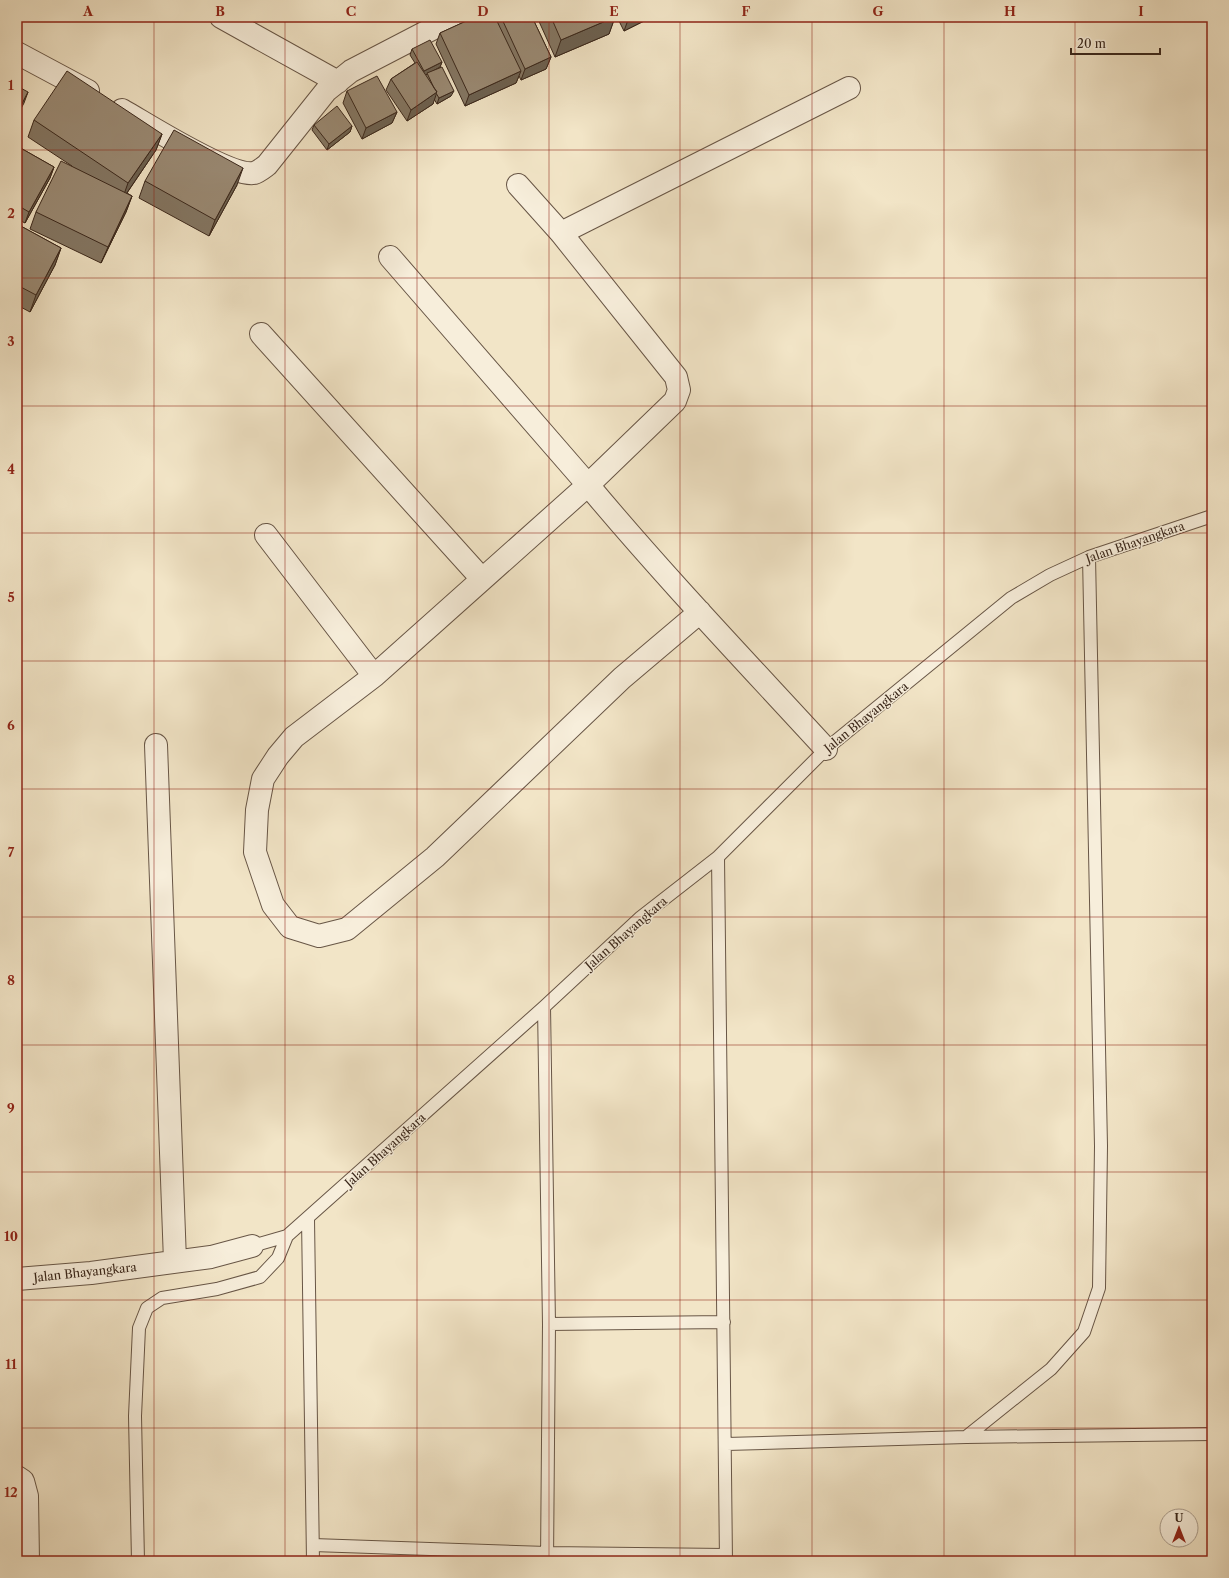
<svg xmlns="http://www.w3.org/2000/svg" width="1229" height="1578" viewBox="0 0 1229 1578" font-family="'Libre Caslon Text',serif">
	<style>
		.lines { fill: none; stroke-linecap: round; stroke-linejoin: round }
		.service-casing { stroke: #685646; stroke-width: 14 }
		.minor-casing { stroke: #685646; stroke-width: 24 }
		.service { stroke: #f7eedb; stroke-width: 12 }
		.minor { stroke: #f7eedb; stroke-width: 22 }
		.wall { fill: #847764; stroke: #3a271b }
		.shaded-wall { fill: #6c6151; stroke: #3a271b }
		.building { fill: #9a8a74; stroke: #3a271b }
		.grid { fill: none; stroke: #8f2418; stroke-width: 1; stroke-opacity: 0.55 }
		.labels { text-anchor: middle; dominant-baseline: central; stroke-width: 3; stroke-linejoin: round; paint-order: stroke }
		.street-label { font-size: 12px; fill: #3a271b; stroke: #f7eedb }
		.neatline { fill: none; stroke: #8f2418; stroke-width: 1.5 }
		.grid-label { font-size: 13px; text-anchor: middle; font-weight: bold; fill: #8f2418 }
	</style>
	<rect width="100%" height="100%" fill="#f2e5c7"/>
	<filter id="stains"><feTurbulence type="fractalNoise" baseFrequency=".005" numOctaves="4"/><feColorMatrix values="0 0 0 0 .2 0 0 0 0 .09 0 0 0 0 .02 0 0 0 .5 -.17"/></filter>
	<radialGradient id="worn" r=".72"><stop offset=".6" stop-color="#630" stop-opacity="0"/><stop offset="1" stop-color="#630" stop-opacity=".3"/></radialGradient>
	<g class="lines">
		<g class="service-casing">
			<path id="service" d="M718 857 726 1561
				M544 1007 549 1324 547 1561
				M308 1219 313 1561
				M252 1246 287 1236 544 1007 641 917 718 857 826 749 1011 598 1050 575 1089 557 1212 516
				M549 1324 724 1322
				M966 1437 1051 1369 1084 1332 1099 1288 1101 1146 1089 557
				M726 1444 966 1437 1212 1434
				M313 1545 547 1553 726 1555
				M138 1561 135 1416 139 1328 147 1308 162 1298 217 1289 260 1277 278 1258 287 1236"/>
		</g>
		<g class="minor-casing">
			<path id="minor" d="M221 17 338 82
				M17 53 88 91
				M122 110C147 124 229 177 254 173 258 172 263 168 267 165L326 91 351 71 455 17
				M561 233 849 88
				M390 257 588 485 675 401 679 390 676 377 561 233 518 185
				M261 334 482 579
				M266 535 374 676
				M700 612 622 678 435 857 347 929 319 936 290 927 273 905 255 852 257 810 263 779 278 756 294 737 374 676 588 485C664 576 746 662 826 749
				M156 745 175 1261
				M17 1279 91 1273 211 1257 252 1246
				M17 1477 23 1481 27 1496 28 1561"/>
		</g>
		<use href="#service" class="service"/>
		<use href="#minor" class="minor"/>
	</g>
	<path class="wall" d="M475 17H532L551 57 546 69 521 80 519 76 516 83 465 106 436 44 440 33Z
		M537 17H615L609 34 555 57Z
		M617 17H652L624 31Z
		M412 49 442 62 440 67 451 96 437 104 434 99 433 104 407 121 386 90 391 79 415 63 410 55Z
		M347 91 397 112 392 123 362 139 343 103Z
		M34 120 162 134 156 150 127 193 132 196 126 212 101 263 30 229 36 212 72 166 28 137Z
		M314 125 352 126 350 132 327 150 312 130Z
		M17 146 54 167 50 178 25 223 17 219Z
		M145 181 237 185 209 236 139 198Z
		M17 224 61 248 55 265 30 312 17 305Z"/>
	<path class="shaded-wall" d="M615 17 609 34 555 57 561 40Z
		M634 17H652L624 31 628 20Z
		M551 57 546 69 521 80 525 69Z
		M442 62 440 67 422 77 424 71Z
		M521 71 516 83 465 106 469 95Z
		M454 91 451 96 437 104 439 98Z
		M28 92 24 103 17 116V113Z
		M437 92 433 104 407 121 411 110Z
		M397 112 392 123 362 139 366 128Z
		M352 126 350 132 327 150 329 144Z
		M162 134 156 150 122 200 128 183Z
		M54 167 50 178 25 223 29 212Z
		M243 168 237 185 209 236 215 220Z
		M132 196 126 212 101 263 108 247Z
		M61 248 55 265 30 312 36 295Z"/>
	<path class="building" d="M475 17H495L521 71 469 95 440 33Z
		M501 17H532L551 57 525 69Z
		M551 17H615L561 40Z
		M627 17H634L628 20Z
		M430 40 442 62 424 71 412 49Z
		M417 62 437 92 411 110 391 79Z
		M442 67 454 91 439 98 436 93 437 92 434 88 427 73Z
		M67 71 162 134 128 183 34 120Z
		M377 76 397 112 366 128 347 91Z
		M17 86 28 92 17 113Z
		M337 106 352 126 329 144 314 125Z
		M174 130 243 168 215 220 145 181Z
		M17 146 54 167 29 212 17 205Z
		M61 161 132 196 108 247 36 212Z
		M17 224 61 248 36 295 17 285Z"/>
	<path class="grid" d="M154 17V1561M285 17V1561M417 17V1561M549 17V1561M680 17V1561M812 17V1561M944 17V1561M1075 17V1561M17 150H1212M17 278H1212M17 406H1212M17 533H1212M17 661H1212M17 789H1212M17 917H1212M17 1045H1212M17 1172H1212M17 1300H1212M17 1428H1212"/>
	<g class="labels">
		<g class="street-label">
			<text transform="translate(1135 542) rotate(-19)">Jalan Bhayangkara</text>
			<text transform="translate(866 717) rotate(-39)">Jalan Bhayangkara</text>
			<text transform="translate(626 933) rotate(-41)">Jalan Bhayangkara</text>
			<text transform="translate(385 1150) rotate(-42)">Jalan Bhayangkara</text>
			<text transform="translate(85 1272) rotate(-6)">Jalan Bhayangkara</text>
		</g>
	</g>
	<rect width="1229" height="1578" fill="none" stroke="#f2e5c7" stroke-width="44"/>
	<g transform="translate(1179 1528)"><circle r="19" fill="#f7eedb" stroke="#ab9e8e"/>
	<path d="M0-3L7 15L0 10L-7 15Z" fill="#8f2418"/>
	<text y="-6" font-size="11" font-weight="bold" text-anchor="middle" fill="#3a271b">U</text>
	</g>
	<path d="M1071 48v6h89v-6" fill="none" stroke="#3a271b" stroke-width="2"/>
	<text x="1077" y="48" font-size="12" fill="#3a271b" stroke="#f7eedb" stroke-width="3" paint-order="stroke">20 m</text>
	<rect x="22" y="22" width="1185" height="1534" class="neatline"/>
	<g class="grid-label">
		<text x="88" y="16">A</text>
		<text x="220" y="16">B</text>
		<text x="351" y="16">C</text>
		<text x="483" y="16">D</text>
		<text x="614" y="16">E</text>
		<text x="746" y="16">F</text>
		<text x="878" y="16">G</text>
		<text x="1010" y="16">H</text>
		<text x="1141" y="16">I</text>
		<text x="11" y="90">1</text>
		<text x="11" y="218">2</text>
		<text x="11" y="346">3</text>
		<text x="11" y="474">4</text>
		<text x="11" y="602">5</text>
		<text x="11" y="730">6</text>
		<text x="11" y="857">7</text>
		<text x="11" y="985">8</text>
		<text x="11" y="1113">9</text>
		<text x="11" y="1241">10</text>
		<text x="11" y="1369">11</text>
		<text x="11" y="1497">12</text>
	</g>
	<rect width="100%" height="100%" filter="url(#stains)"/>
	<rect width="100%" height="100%" fill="url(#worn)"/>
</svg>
